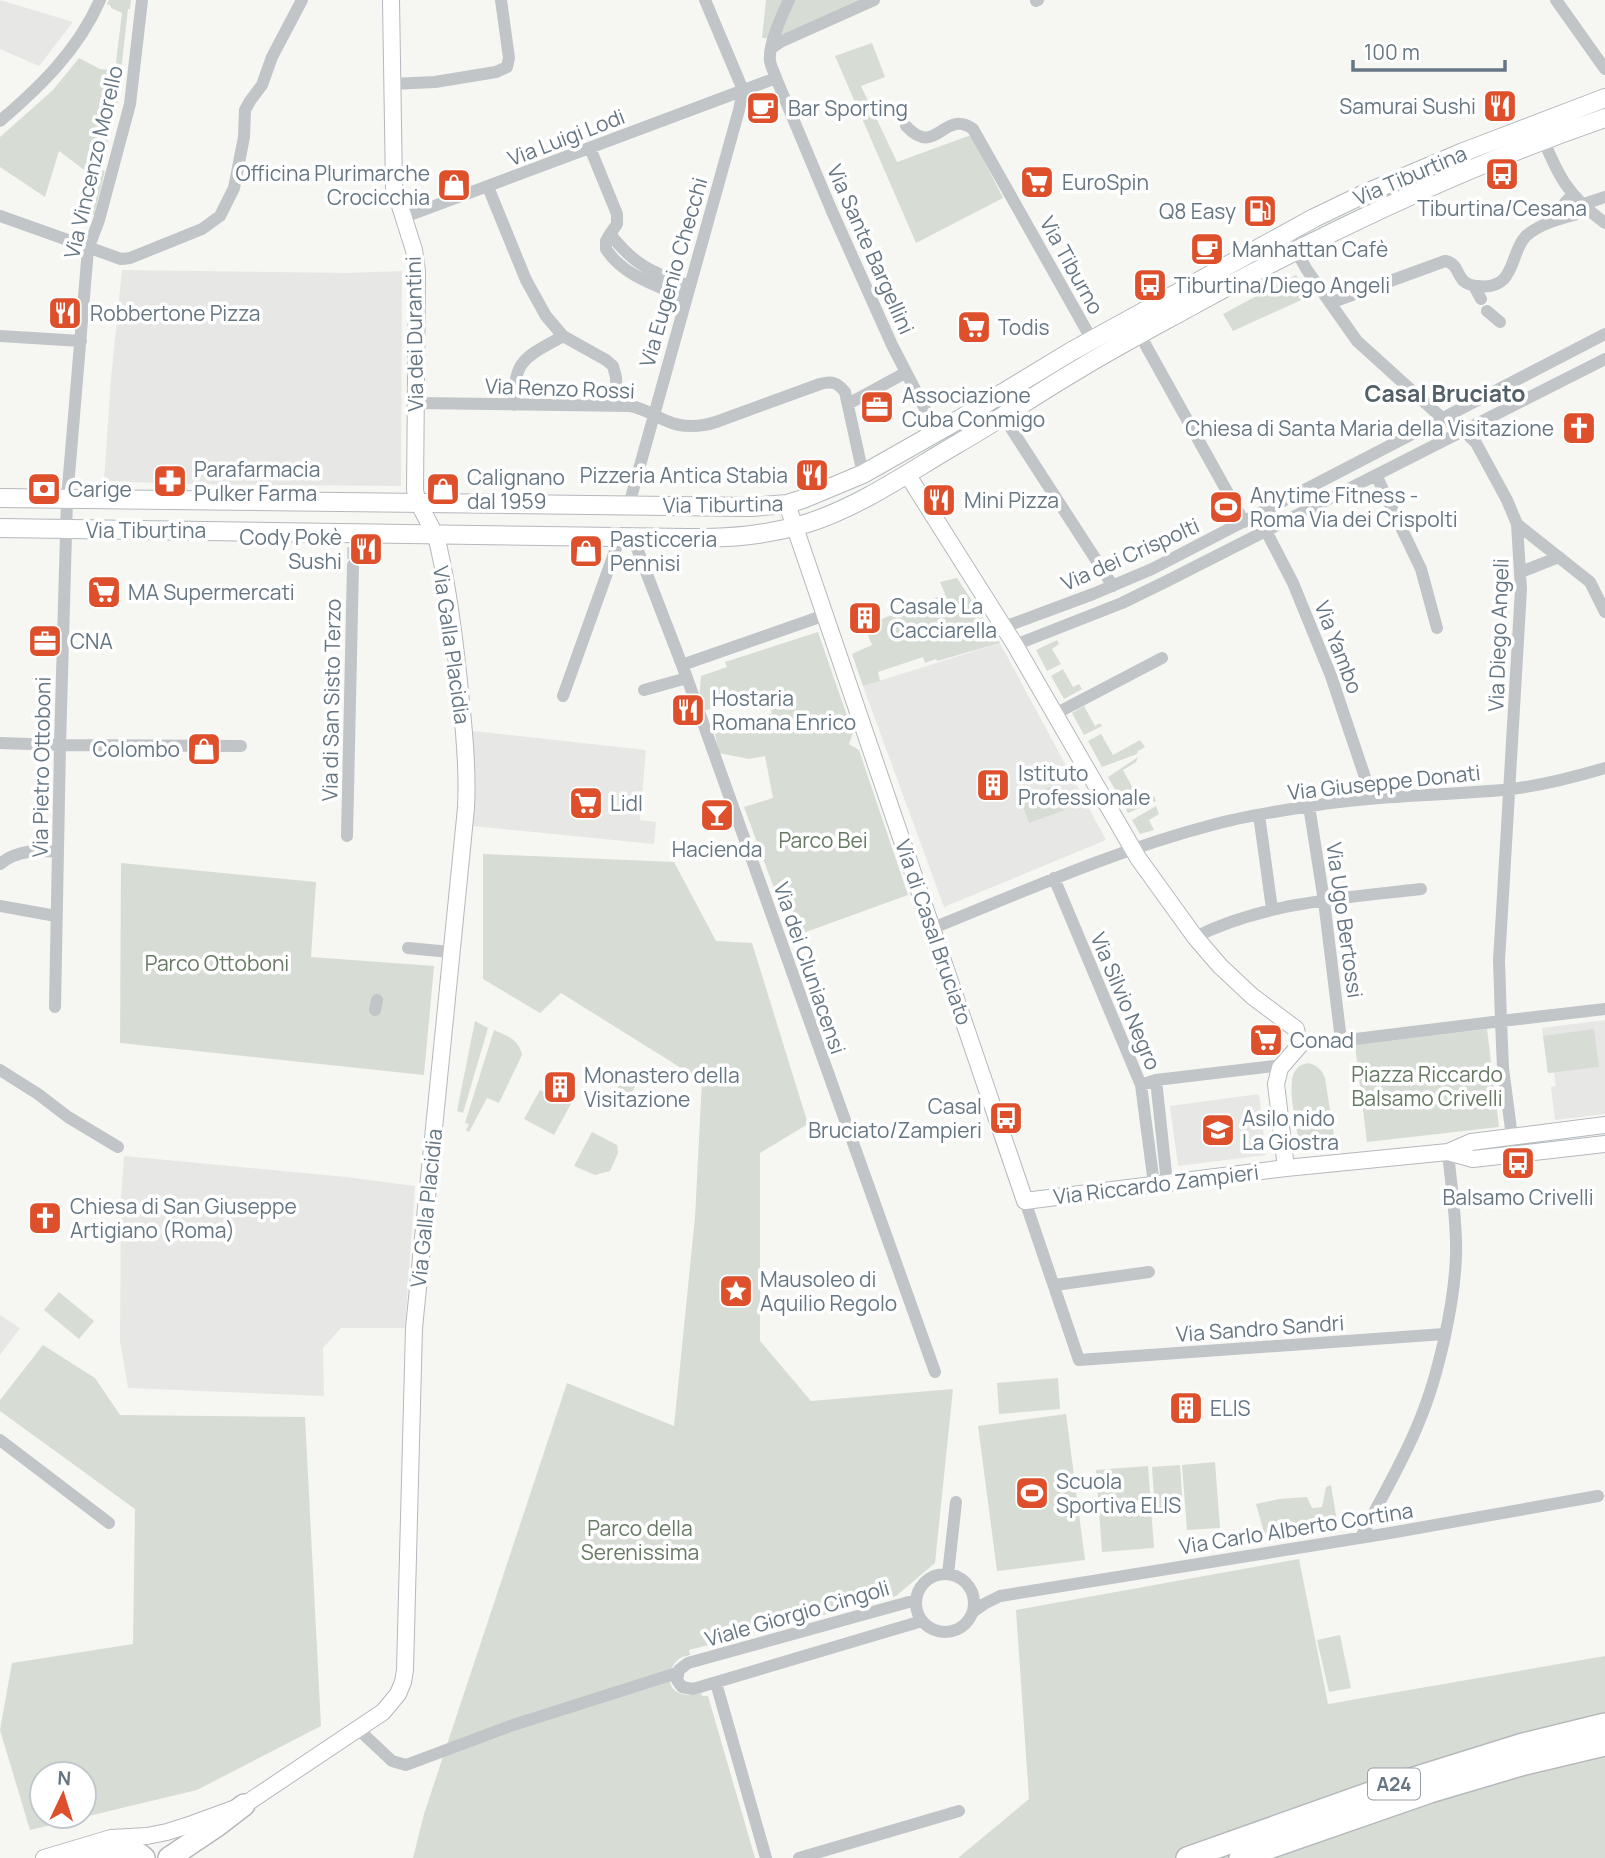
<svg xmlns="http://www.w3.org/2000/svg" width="1605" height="1858" viewBox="0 0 1605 1858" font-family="Manrope,sans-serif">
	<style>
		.built { fill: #e7e7e6 }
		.green { fill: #d7ddd4; fill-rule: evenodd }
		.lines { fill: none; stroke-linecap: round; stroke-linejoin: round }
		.street-tunnel { stroke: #d2d6d7; stroke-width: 12; stroke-dasharray: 12 6; stroke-linecap: butt }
		.secondary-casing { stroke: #b4b9bd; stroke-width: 18 }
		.primary-casing { stroke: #b4b9bc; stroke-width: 20 }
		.highway-casing { stroke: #b6b9bc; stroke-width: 24 }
		.street { stroke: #c1c5c8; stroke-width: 12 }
		.secondary { stroke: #fff; stroke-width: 16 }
		.primary { stroke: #fff; stroke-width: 18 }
		.highway { stroke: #fff; stroke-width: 21 }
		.labels { text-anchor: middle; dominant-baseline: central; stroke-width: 7; stroke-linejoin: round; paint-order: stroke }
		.shield { fill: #fff; stroke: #94a0a8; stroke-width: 2 }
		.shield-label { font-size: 19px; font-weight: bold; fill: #667783 }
		.poi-label { font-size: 21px; fill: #667783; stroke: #fff; text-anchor: start }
		.street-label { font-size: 21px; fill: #667783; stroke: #fff }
		.park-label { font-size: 21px; fill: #697a64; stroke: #fff }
		.neighbourhood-label { font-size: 23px; font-weight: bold; fill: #536068; stroke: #fff }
	</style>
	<rect width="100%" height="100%" fill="#f6f6f3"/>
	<path class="built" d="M0 0 73 22 39 66 0 49Z
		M122 270 348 273 402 271 401 486 187 484 104 481 111 378Z
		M1000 643 1106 840 944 907 863 686Z
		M473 731 646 750 640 820 656 822 654 844 473 826Z
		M1605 1020V1114L1555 1120 1551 1087 1556 1086 1554 1073H1548L1542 1028Z
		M1259 1094 1266 1155 1178 1166 1170 1106Z
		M124 1156 346 1177 415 1186 405 1328H341L323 1348 324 1396 128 1388 120 1341 121 1198Z
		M0 1315 20 1328 0 1355Z"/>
	<path class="green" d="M109 0H131L130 9H128L117 107 100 170 105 171 94 215 90 214 91 175 59 151 45 197 0 167V137L53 90 79 58 100 69 115 70 122 13 111 8V6L107 4Z
		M766 0H865L782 39 762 38Z
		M872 43 885 77 861 86 897 162 971 135 1003 198 916 243 835 56Z
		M1296 275 1310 296 1233 331 1223 314Z
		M957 578 1000 643 937 661 936 659 925 663 923 657 878 672 880 681 863 686 852 654 872 645 864 626 945 594 940 582Z
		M818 632 853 733 849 744 859 750 908 895 792 937 744 807 773 798 765 756 749 759 719 753 715 734 772 713 765 695 718 698 710 709 702 711 699 702 701 676 727 667 725 662Z
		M1057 640 1059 644 1052 649 1061 664 1047 671 1036 650Z
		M1063 669 1073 687 1079 684 1082 689 1064 699 1051 676Z
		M1084 706 1095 726 1100 723 1102 726 1084 735 1072 713Z
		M1101 734 1113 755 1140 740 1145 747 1138 751 1137 754 1102 767 1088 741Z
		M1138 757 1136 762 1123 770 1141 803 1154 796 1156 801 1128 813 1108 777Z
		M1056 785 1065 810 1029 823 1020 798Z
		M1156 806 1159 814 1149 820 1154 830 1140 834 1132 820Z
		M483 854 674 862 716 941 752 943 808 1124 760 1153V1341L811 1401 953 1389 935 1563 896 1596 689 1650 690 1655C687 1656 683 1656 679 1659 675 1662 671 1668 670 1673 667 1694 684 1698 701 1693L702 1696H708L755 1858H413L424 1814 567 1383 674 1426 695 1217 702 1081 561 993 540 1013 483 979Z
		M121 863 316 882 311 957 434 966 424 1075 120 1043Z
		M475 1021 488 1028 463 1113 457 1111Z
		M1487 1029 1499 1127 1367 1142 1355 1045Z
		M1594 1029 1599 1067 1548 1073 1543 1036Z
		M494 1030C507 1036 519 1039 522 1055L499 1103 487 1098 469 1132 466 1130 469 1124 465 1123Z
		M1309 1063C1318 1066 1322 1070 1325 1078L1335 1142 1300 1147C1297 1129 1286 1085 1295 1071 1299 1065 1303 1064 1309 1063Z
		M616 1069 639 1079 631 1094 609 1083Z
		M540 1090 566 1103 568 1100 572 1102 554 1135 524 1119Z
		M592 1132 617 1145 618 1153 610 1171 595 1175 574 1166Z
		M59 1292 94 1321 79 1339 44 1310Z
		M43 1345 95 1378 120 1415 305 1417 321 1726 197 1790 30 1830 0 1730 12 1663 133 1644 135 1509 0 1411V1400ZM42 1774H84V1816H42Z
		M1058 1378 1060 1409 999 1414 997 1383Z
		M1066 1414 1085 1560 997 1571 978 1426Z
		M1215 1462 1220 1528 1187 1530 1182 1465Z
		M1180 1465 1183 1510 1155 1511 1152 1467Z
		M1148 1466 1154 1548 1102 1552 1096 1470Z
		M1331 1485 1338 1528 1266 1539 1256 1504 1279 1499 1307 1497 1312 1508 1322 1507 1326 1487Z
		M1299 1559 1328 1704 1605 1656V1858H958L1029 1799 1016 1610Z
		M1340 1635 1351 1688 1329 1692 1317 1640Z"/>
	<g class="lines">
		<path class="street-tunnel" d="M353 547V565"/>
		<g class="secondary-casing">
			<path id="secondary" d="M907 474 1015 645 1138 858 1195 937 1220 966 1252 996 1296 1029 1299 1046 1280 1068 1276 1084 1286 1168
				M787 504 1025 1201 1286 1168 1448 1152 1471 1142 1605 1125
				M1448 1152 1473 1159 1605 1144
				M44 1858 111 1838 147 1836 167 1832 192 1824 244 1805 383 1712 398 1694 403 1682 405 1670 414 1328 466 808C468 772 465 738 461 702 456 649 450 596 438 544 433 524 417 508 415 490L417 271 414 250 394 187 391 0"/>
		</g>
		<g class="primary-casing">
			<path id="primary" d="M0 498 751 507 787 504 803 499 863 474 960 419 1072 351 1314 218 1364 194 1461 153 1605 98
				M0 528 687 538C731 538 765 536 808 523 861 506 909 472 957 444 999 420 1038 393 1079 369 1117 346 1157 325 1195 304 1326 232 1463 167 1605 118"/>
		</g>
		<g class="highway-casing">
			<path id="highway" d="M69 1858C93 1852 123 1839 144 1858
				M169 1858 218 1825 244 1805
				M1187 1858 1398 1783 1523 1744 1605 1724
				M1240 1858 1430 1792 1521 1765 1605 1745"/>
		</g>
		<path class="street" d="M705 0 743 90
			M1556 0 1605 69
			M1036 1 1038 0
			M773 47 780 42 874 0
			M776 78 831 209 892 345 937 432
			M392 84 435 82 496 72 507 67 509 58 501 0
			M0 121C41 86 78 50 100 0
			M906 126C937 159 943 108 973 129L1092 340
			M1541 134C1558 176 1568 196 1605 223
			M590 148 617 214V224L610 234C635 266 652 272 689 286
			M488 187 526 280 546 316 563 336 606 360 613 366 616 377 617 406
			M1581 205 1605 197
			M0 216 121 259 130 258 202 229 220 216 234 188 244 137 245 110 250 101 262 85 272 57 302 0
			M402 218 776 78C774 72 771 67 770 61 768 45 782 15 789 0
			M1547 223 1572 195
			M1286 233 1307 270 1357 341 1442 418 1464 431 1476 443 1507 500 1517 524 1521 589 1502 912 1499 960 1501 1021 1605 1009
			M610 234 606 241V249C623 276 658 286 686 298
			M1474 286 1481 299
			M1330 303 1445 261C1463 264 1453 284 1477 286 1517 291 1509 253 1526 236 1541 222 1568 217 1587 211
			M1487 311 1500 322
			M1140 335 1244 522
			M0 336 81 341
			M416 403 630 406C644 408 654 416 667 421 682 428 701 427 716 422L820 384C832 381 837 382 845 392L863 474
			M848 404 905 373
			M514 405C513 358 527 357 563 336
			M1003 416 1113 586
			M1376 475 1421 569 1437 628
			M629 505 739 110 743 90
			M1517 524 1590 582 1605 612
			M1263 525 1293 583 1331 676 1372 798
			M633 538 687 678 935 1372
			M1521 572 1559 557
			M1004 627 1093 594 1152 569 1605 334
			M1015 645 1122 603 1167 581 1605 359
			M682 665 825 615
			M644 690 687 678
			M563 696 620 537
			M1055 714 1162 658
			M0 743 60 745 241 746
			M1309 806 1324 901 1341 1040
			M1259 815 1272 909
			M347 836 353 565
			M0 864C17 850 37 850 58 852
			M1054 878 1141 1085 1154 1184
			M0 906 56 916
			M933 928C1025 891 1116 850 1212 825 1244 816 1278 811 1311 806 1377 795 1445 796 1512 789 1543 785 1575 777 1605 768
			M1195 937C1265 902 1344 898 1421 889
			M408 948 450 952
			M55 1007 60 745 67 499 88 249 99 220 130 104 142 0
			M375 1010 377 1000
			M1299 1046 1501 1021 1503 1068 1512 1137
			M0 1070 38 1094 68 1117 118 1147
			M1156 1080 1167 1183
			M1141 1085 1156 1080 1282 1065
			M1025 1201 1079 1360 1444 1334
			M1055 1285 1149 1272
			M0 1440 109 1523
			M1361 1537C1380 1500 1404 1460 1419 1422 1438 1377 1455 1302 1456 1254 1457 1220 1451 1185 1448 1152
			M916 1603a29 29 0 1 1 58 0a29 29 0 1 1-58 0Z
			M948 1574 956 1502
			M916 1600 688 1663 679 1670 677 1680 682 1687 693 1689 922 1621
			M974 1611 984 1604 1000 1596 1390 1533 1598 1496
			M716 1683 766 1858
			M358 1729 392 1761 406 1765 510 1726 677 1673
			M799 1858 959 1811"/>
		<use href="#secondary" class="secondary"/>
		<use href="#primary" class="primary"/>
		<use href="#highway" class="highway"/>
	</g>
	<defs>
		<g id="restaurant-square" transform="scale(1.75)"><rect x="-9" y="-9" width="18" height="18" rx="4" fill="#dd502b" stroke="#fff"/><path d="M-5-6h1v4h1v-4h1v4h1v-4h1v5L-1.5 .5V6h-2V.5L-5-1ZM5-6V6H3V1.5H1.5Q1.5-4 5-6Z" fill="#fff"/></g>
		<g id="cafe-square" transform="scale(1.75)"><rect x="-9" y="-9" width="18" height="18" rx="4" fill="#dd502b" stroke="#fff"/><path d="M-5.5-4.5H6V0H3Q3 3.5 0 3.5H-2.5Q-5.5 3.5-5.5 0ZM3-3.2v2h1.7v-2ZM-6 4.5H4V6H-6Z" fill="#fff"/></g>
		<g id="bus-square" transform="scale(1.75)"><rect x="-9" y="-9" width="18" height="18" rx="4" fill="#dd502b" stroke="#fff"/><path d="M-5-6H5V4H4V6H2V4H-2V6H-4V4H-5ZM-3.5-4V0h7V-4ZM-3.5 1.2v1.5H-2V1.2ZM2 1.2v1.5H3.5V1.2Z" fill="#fff"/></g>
		<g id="supermarket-square" transform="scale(1.75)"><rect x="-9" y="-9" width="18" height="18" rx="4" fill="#dd502b" stroke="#fff"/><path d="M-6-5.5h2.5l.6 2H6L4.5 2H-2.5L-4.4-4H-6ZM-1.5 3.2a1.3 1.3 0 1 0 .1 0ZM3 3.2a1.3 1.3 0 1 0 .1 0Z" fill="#fff"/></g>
		<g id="shop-square" transform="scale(1.75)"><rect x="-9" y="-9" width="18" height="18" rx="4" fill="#dd502b" stroke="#fff"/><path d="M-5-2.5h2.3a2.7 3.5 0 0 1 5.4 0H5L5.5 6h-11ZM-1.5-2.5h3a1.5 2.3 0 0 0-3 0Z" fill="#fff"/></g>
		<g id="fuel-square" transform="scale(1.75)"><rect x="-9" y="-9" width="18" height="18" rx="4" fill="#dd502b" stroke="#fff"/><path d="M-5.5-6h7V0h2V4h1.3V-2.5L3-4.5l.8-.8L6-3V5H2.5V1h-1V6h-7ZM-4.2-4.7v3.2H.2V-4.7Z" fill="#fff"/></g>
		<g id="office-square" transform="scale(1.75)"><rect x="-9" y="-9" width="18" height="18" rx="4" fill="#dd502b" stroke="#fff"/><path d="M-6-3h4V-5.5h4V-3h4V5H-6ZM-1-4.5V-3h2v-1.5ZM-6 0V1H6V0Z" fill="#fff"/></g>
		<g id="church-square" transform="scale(1.75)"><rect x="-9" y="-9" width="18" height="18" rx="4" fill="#dd502b" stroke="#fff"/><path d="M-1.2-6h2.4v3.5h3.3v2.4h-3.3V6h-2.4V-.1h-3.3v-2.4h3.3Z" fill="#fff"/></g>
		<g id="pharmacy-square" transform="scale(1.75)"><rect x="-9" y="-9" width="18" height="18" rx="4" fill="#dd502b" stroke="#fff"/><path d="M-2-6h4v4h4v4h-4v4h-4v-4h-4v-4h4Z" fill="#fff"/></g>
		<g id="bank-square" transform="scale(1.75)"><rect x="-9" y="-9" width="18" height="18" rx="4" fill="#dd502b" stroke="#fff"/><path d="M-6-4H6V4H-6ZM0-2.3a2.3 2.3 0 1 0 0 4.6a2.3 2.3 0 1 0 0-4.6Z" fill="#fff"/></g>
		<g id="stadium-square" transform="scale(1.75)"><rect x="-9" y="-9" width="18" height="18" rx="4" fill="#dd502b" stroke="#fff"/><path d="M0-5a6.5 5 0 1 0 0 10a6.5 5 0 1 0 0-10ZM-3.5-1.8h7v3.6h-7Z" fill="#fff"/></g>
		<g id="building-square" transform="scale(1.75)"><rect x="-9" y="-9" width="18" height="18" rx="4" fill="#dd502b" stroke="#fff"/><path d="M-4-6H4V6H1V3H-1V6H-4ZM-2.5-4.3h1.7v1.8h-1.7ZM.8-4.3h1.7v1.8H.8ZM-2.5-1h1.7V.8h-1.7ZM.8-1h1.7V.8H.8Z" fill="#fff"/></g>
		<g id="bar-square" transform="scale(1.75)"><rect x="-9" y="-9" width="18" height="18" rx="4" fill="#dd502b" stroke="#fff"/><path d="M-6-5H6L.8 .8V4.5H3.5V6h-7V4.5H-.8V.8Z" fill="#fff"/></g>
		<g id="school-square" transform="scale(1.75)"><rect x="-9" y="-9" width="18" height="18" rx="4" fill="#dd502b" stroke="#fff"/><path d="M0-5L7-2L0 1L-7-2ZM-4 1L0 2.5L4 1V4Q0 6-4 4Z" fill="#fff"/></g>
		<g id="sight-square" transform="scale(1.75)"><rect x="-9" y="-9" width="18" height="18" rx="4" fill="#dd502b" stroke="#fff"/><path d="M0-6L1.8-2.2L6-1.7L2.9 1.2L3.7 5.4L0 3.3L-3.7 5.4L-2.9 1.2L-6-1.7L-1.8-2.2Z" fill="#fff"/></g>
	</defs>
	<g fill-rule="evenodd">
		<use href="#restaurant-square" x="1500" y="106"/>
		<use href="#cafe-square" x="763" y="108"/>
		<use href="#bus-square" x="1502" y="174"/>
		<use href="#supermarket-square" x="1037" y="182"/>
		<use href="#shop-square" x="454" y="185"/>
		<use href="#fuel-square" x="1260" y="211"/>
		<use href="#cafe-square" x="1207" y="249"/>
		<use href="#bus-square" x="1150" y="285"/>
		<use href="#restaurant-square" x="65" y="313"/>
		<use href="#supermarket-square" x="974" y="327"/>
		<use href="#office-square" x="877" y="407"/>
		<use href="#church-square" x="1579" y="428"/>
		<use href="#restaurant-square" x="812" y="475"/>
		<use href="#pharmacy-square" x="170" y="481"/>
		<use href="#bank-square" x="44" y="489"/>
		<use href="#shop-square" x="443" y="489"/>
		<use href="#restaurant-square" x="939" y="500"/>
		<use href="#stadium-square" x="1226" y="507"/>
		<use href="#restaurant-square" x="366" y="549"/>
		<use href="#shop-square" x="586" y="551"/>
		<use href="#supermarket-square" x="104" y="592"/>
		<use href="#building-square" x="865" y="618"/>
		<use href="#office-square" x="45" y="641"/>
		<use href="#restaurant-square" x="688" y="710"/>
		<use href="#shop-square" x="204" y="749"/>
		<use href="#building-square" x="993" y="785"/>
		<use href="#supermarket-square" x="586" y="803"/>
		<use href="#bar-square" x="717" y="815"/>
		<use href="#supermarket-square" x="1266" y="1040"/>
		<use href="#building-square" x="560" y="1087"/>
		<use href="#bus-square" x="1006" y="1118"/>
		<use href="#school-square" x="1218" y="1130"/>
		<use href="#bus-square" x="1518" y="1163"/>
		<use href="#church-square" x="45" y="1218"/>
		<use href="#sight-square" x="736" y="1291"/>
		<use href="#building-square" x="1186" y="1408"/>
		<use href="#stadium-square" x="1032" y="1493"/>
	</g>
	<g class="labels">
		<rect class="shield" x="1368" y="1768.5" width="52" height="31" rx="5"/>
		<g class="shield-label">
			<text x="1394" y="1784">A24</text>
		</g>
		<g class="poi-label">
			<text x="1476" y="106" text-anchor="end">Samurai Sushi</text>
			<text x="788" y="108">Bar Sporting</text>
			<text x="430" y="173" text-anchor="end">Officina Plurimarche<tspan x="430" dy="24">Crocicchia</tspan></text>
			<text x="1062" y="182">EuroSpin</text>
			<text x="1502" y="208" text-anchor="middle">Tiburtina/Cesana</text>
			<text x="1236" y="211" text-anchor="end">Q8 Easy</text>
			<text x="1232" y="249">Manhattan Cafè</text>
			<text x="1174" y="285">Tiburtina/Diego Angeli</text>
			<text x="90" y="313">Robbertone Pizza</text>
			<text x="998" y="327">Todis</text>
			<text x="902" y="395">Associazione<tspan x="902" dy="24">Cuba Conmigo</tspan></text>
			<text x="1554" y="428" text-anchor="end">Chiesa di Santa Maria della Visitazione</text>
			<text x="194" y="469">Parafarmacia<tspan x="194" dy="24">Pulker Farma</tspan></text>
			<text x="788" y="475" text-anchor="end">Pizzeria Antica Stabia</text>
			<text x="467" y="477">Calignano<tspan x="467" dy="24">dal 1959</tspan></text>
			<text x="68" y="489">Carige</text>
			<text x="1250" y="495">Anytime Fitness -<tspan x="1250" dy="24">Roma Via dei Crispolti</tspan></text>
			<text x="964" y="500">Mini Pizza</text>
			<text x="342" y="537" text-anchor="end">Cody Pokè<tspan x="342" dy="24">Sushi</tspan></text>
			<text x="610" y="539">Pasticceria<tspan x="610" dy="24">Pennisi</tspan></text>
			<text x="128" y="592">MA Supermercati</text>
			<text x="890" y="606">Casale La<tspan x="890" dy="24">Cacciarella</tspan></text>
			<text x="70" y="641">CNA</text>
			<text x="712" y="698">Hostaria<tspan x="712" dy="24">Romana Enrico</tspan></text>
			<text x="180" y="749" text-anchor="end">Colombo</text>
			<text x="1018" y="773">Istituto<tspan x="1018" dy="24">Professionale</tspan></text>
			<text x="610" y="803">Lidl</text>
			<text x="717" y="849" text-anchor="middle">Hacienda</text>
			<text x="1290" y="1040">Conad</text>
			<text x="584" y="1075">Monastero della<tspan x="584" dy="24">Visitazione</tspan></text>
			<text x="982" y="1106" text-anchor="end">Casal<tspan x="982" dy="24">Bruciato/Zampieri</tspan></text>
			<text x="1242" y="1118">Asilo nido<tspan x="1242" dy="24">La Giostra</tspan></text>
			<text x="1518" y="1197" text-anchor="middle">Balsamo Crivelli</text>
			<text x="70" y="1206">Chiesa di San Giuseppe<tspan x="70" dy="24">Artigiano (Roma)</tspan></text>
			<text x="760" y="1279">Mausoleo di<tspan x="760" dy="24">Aquilio Regolo</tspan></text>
			<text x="1210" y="1408">ELIS</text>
			<text x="1056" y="1481">Scuola<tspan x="1056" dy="24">Sportiva ELIS</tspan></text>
		</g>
		<g class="street-label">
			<text transform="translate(566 137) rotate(-21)">Via Luigi Lodi</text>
			<text transform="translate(93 162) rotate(-77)">Via Vincenzo Morello</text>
			<text transform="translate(1410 175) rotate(-23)">Via Tiburtina</text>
			<text transform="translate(871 249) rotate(66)">Via Sante Bargellini</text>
			<text transform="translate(1072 265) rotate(61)">Via Tiburno</text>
			<text transform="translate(673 272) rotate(-74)">Via Eugenio Checchi</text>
			<text transform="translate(414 334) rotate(-91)">Via dei Durantini</text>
			<text transform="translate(560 388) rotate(2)">Via Renzo Rossi</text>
			<text transform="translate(723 504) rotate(-1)">Via Tiburtina</text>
			<text x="146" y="530">Via Tiburtina</text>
			<text transform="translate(1130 554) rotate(-24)">Via dei Crispolti</text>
			<text transform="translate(1498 635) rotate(-88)">Via Diego Angeli</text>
			<text transform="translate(452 645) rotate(82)">Via Galla Placidia</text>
			<text transform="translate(1339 647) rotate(69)">Via Yambo</text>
			<text transform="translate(331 700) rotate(-89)">Via di San Sisto Terzo</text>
			<text transform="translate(41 767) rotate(-89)">Via Pietro Ottoboni</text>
			<text transform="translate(1384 782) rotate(-6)">Via Giuseppe Donati</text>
			<text transform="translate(1345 920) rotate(82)">Via Ugo Bertossi</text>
			<text transform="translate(934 932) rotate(71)">Via di Casal Bruciato</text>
			<text transform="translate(810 968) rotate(71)">Via dei Cluniacensi</text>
			<text transform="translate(1126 1001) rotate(67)">Via Silvio Negro</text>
			<text transform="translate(1156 1184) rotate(-7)">Via Riccardo Zampieri</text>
			<text transform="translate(426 1208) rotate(-84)">Via Galla Placidia</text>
			<text transform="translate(1260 1328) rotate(-4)">Via Sandro Sandri</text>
			<text transform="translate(1296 1528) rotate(-9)">Via Carlo Alberto Cortina</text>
			<text transform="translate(797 1613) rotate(-16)">Viale Giorgio Cingoli</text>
		</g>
		<g class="park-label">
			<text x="823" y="840">Parco Bei</text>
			<text x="217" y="963">Parco Ottoboni</text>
			<text x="1427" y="1074">Piazza Riccardo<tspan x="1427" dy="24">Balsamo Crivelli</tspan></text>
			<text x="640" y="1528">Parco della<tspan x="640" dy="24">Serenissima</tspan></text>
		</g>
		<g class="neighbourhood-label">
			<text x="1445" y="393">Casal Bruciato</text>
		</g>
	</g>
	<g transform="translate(63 1795) rotate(4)"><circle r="33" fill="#ffffff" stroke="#c2c9cd" stroke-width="2"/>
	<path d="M0-5L12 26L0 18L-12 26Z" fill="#dd502b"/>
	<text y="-10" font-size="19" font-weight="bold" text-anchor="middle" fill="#667783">N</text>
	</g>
	<path d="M1353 60v10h152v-10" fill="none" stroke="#667783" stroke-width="3.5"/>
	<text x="1364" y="60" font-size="21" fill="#667783" stroke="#ffffff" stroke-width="5" paint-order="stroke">100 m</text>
</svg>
